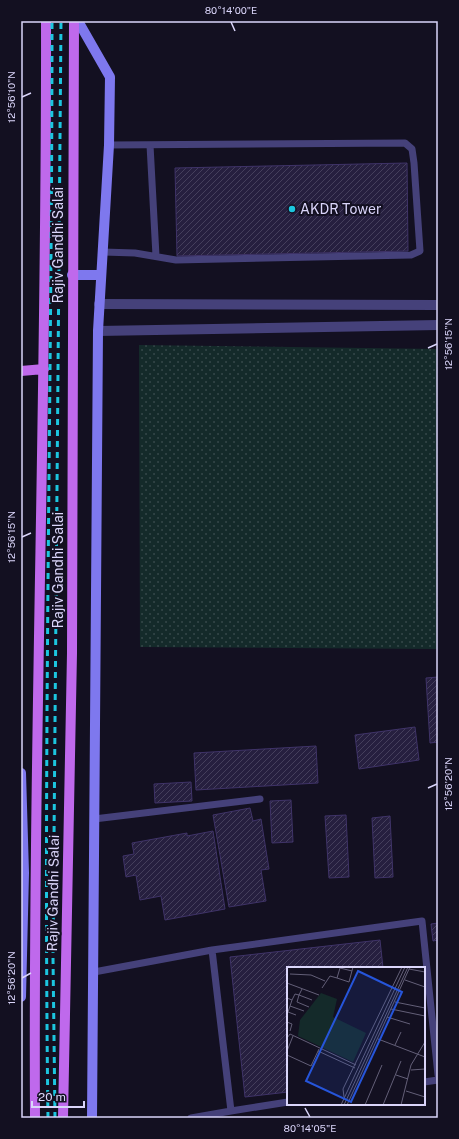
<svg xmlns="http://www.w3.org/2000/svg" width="459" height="1139" viewBox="0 0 459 1139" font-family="'Public Sans',sans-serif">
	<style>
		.grass { fill: url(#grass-dots) }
		.building { fill: url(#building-hatch); stroke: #3f3368 }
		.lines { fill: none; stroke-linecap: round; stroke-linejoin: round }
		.lane { stroke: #45417a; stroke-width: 7 }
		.street { stroke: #45417a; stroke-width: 10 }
		.secondary { stroke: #7e78ee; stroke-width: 10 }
		.primary { stroke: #bf69ec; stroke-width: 10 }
		.rail { stroke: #1cc6df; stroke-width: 3; stroke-dasharray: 6 5; stroke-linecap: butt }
		.ticks { fill: none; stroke: #dad5fa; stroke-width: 1.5 }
		.poi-dot { fill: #1cc6df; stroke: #131021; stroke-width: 1.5 }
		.labels { text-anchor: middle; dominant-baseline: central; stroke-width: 4; stroke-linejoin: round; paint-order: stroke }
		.poi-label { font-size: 14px; fill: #dad5fa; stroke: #131021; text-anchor: start }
		.street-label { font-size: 14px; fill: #dad5fa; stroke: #131021 }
		.inset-road { fill: none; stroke: #635f78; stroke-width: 1 }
		.view { fill: #2655da; fill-opacity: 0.15; stroke: #2655da; stroke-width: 2 }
		.inset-edge { fill: none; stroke: #dad5fa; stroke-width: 2 }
		.neatline { fill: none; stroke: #dad5fa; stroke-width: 1.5 }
		.ticks-label { font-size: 10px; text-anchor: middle; fill: #dad5fa }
	</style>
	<defs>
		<pattern id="grass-dots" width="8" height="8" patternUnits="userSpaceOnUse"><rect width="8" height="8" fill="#142a2a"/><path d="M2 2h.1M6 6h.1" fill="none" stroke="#36484a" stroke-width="1.8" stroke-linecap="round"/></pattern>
		<pattern id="building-hatch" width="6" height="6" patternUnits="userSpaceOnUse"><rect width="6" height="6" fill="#261f3f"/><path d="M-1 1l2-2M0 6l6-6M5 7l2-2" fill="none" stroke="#453f5c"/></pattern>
	</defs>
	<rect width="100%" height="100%" fill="#131021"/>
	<path class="grass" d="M139 345 438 349V649L140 647Z"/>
	<path class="building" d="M407 163 408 251 177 256 175 168Z
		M438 677V742L430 743 426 678Z
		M415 727 419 760 359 769 355 735Z
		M316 746 318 783 196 790 194 753Z
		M191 782 192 801 155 803 154 784Z
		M291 800 293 842 272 843 270 801Z
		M250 808 253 821 261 819 269 869 261 870 266 901 229 907 213 815Z
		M346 815 349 877 329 878 325 816Z
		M390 816 393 877 375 878 372 818Z
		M213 831 225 909 165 920 161 896 140 900 136 875 126 877 123 856 134 854 132 843 187 833V836Z
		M438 923V940L433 941 431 924Z
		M380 940 383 968H288V1092L245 1097 230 957Z"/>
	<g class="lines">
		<path class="lane" d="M150 145 156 256
			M103 252 135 253 176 260 411 255 420 251 414 163 412 149 405 143 109 145
			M94 819 260 799
			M212 950 422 921 438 1075
			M94 972 212 950 231 1111 191 1118
			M424 1082 438 1080
			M231 1111 288 1102"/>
		<path class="street" d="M99 304 438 305
			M98 331 438 325"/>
		<path class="secondary" d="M78 21 110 77 109 145 98 331 92 1118
			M72 275H101
			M21 773 24 873 21 997"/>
		<path class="primary" d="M21 371 44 369
			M35 1118C33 752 47 387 46 21
			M63 1118 72 653 74 21"/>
		<path class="rail" d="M48 1118C43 752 52 387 52 21
			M55 1118 53 957 61 21"/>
	</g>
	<path class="ticks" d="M231 22 235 31M22 97 31 93M428 348 437 344M22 537 31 533M428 788 437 784M22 978 31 973M305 1108 310 1117"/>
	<circle class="poi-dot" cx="292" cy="209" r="4"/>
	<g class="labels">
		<g class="poi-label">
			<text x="300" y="209">AKDR Tower</text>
		</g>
		<g class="street-label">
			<text transform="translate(58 245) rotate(-90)">Rajiv Gandhi Salai</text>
			<text transform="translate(58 570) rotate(-90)">Rajiv Gandhi Salai</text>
			<text transform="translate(53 893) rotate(-89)">Rajiv Gandhi Salai</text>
		</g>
	</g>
	<g transform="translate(287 967)">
		<rect width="138" height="138" fill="#131021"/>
		<path d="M34 26 50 32 46 50 79 66 66 95 11 69 13 53Z" fill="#142a2a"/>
		<path class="inset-road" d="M122 2 138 5M3 7 24 8 38 14M50 11 62 15 66 0M118 13 138 20M0 16 32 28M35 21 43 9 50 11 53 1 65 4M0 31 5 33 8 27 12 28 15 22M5 33 1 45 9 48M108 35 138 41M3 39 17 44M22 40 10 35 12 28 25 33M104 42 138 49M100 50 123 57M0 55 5 57 3 64M0 71 3 67 69 98M91 72 138 90M108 78 114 65M0 84 6 69M31 84 68 101M0 88 24 99 32 82M124 103 138 102M109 108 121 112M119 124 138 130M57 130 56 122 115 0M54 138 118 0M57 138 121 0M60 138 123 0M78 138 95 98M96 138 114 94M114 138 124 98 138 75"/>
		<path class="view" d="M71 4 115 25 64 135 19 114Z"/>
		<rect width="138" height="138" class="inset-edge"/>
	</g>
	<rect width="459" height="1139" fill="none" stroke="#131021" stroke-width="44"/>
	<path d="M32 1101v6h52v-6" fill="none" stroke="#dad5fa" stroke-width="2"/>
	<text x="38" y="1101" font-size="12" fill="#dad5fa" stroke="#131021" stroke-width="3" paint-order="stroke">20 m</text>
	<rect x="22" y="22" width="415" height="1095" class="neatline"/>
	<g class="ticks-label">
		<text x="231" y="14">80°14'00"E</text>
		<text transform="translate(11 97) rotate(-90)" y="4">12°56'10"N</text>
		<text transform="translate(448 344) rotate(-90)" y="4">12°56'15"N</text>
		<text transform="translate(11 537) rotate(-90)" y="4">12°56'15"N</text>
		<text transform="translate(448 784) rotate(-90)" y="4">12°56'20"N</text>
		<text transform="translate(11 978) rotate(-90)" y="4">12°56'20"N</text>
		<text x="310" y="1132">80°14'05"E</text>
	</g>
</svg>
